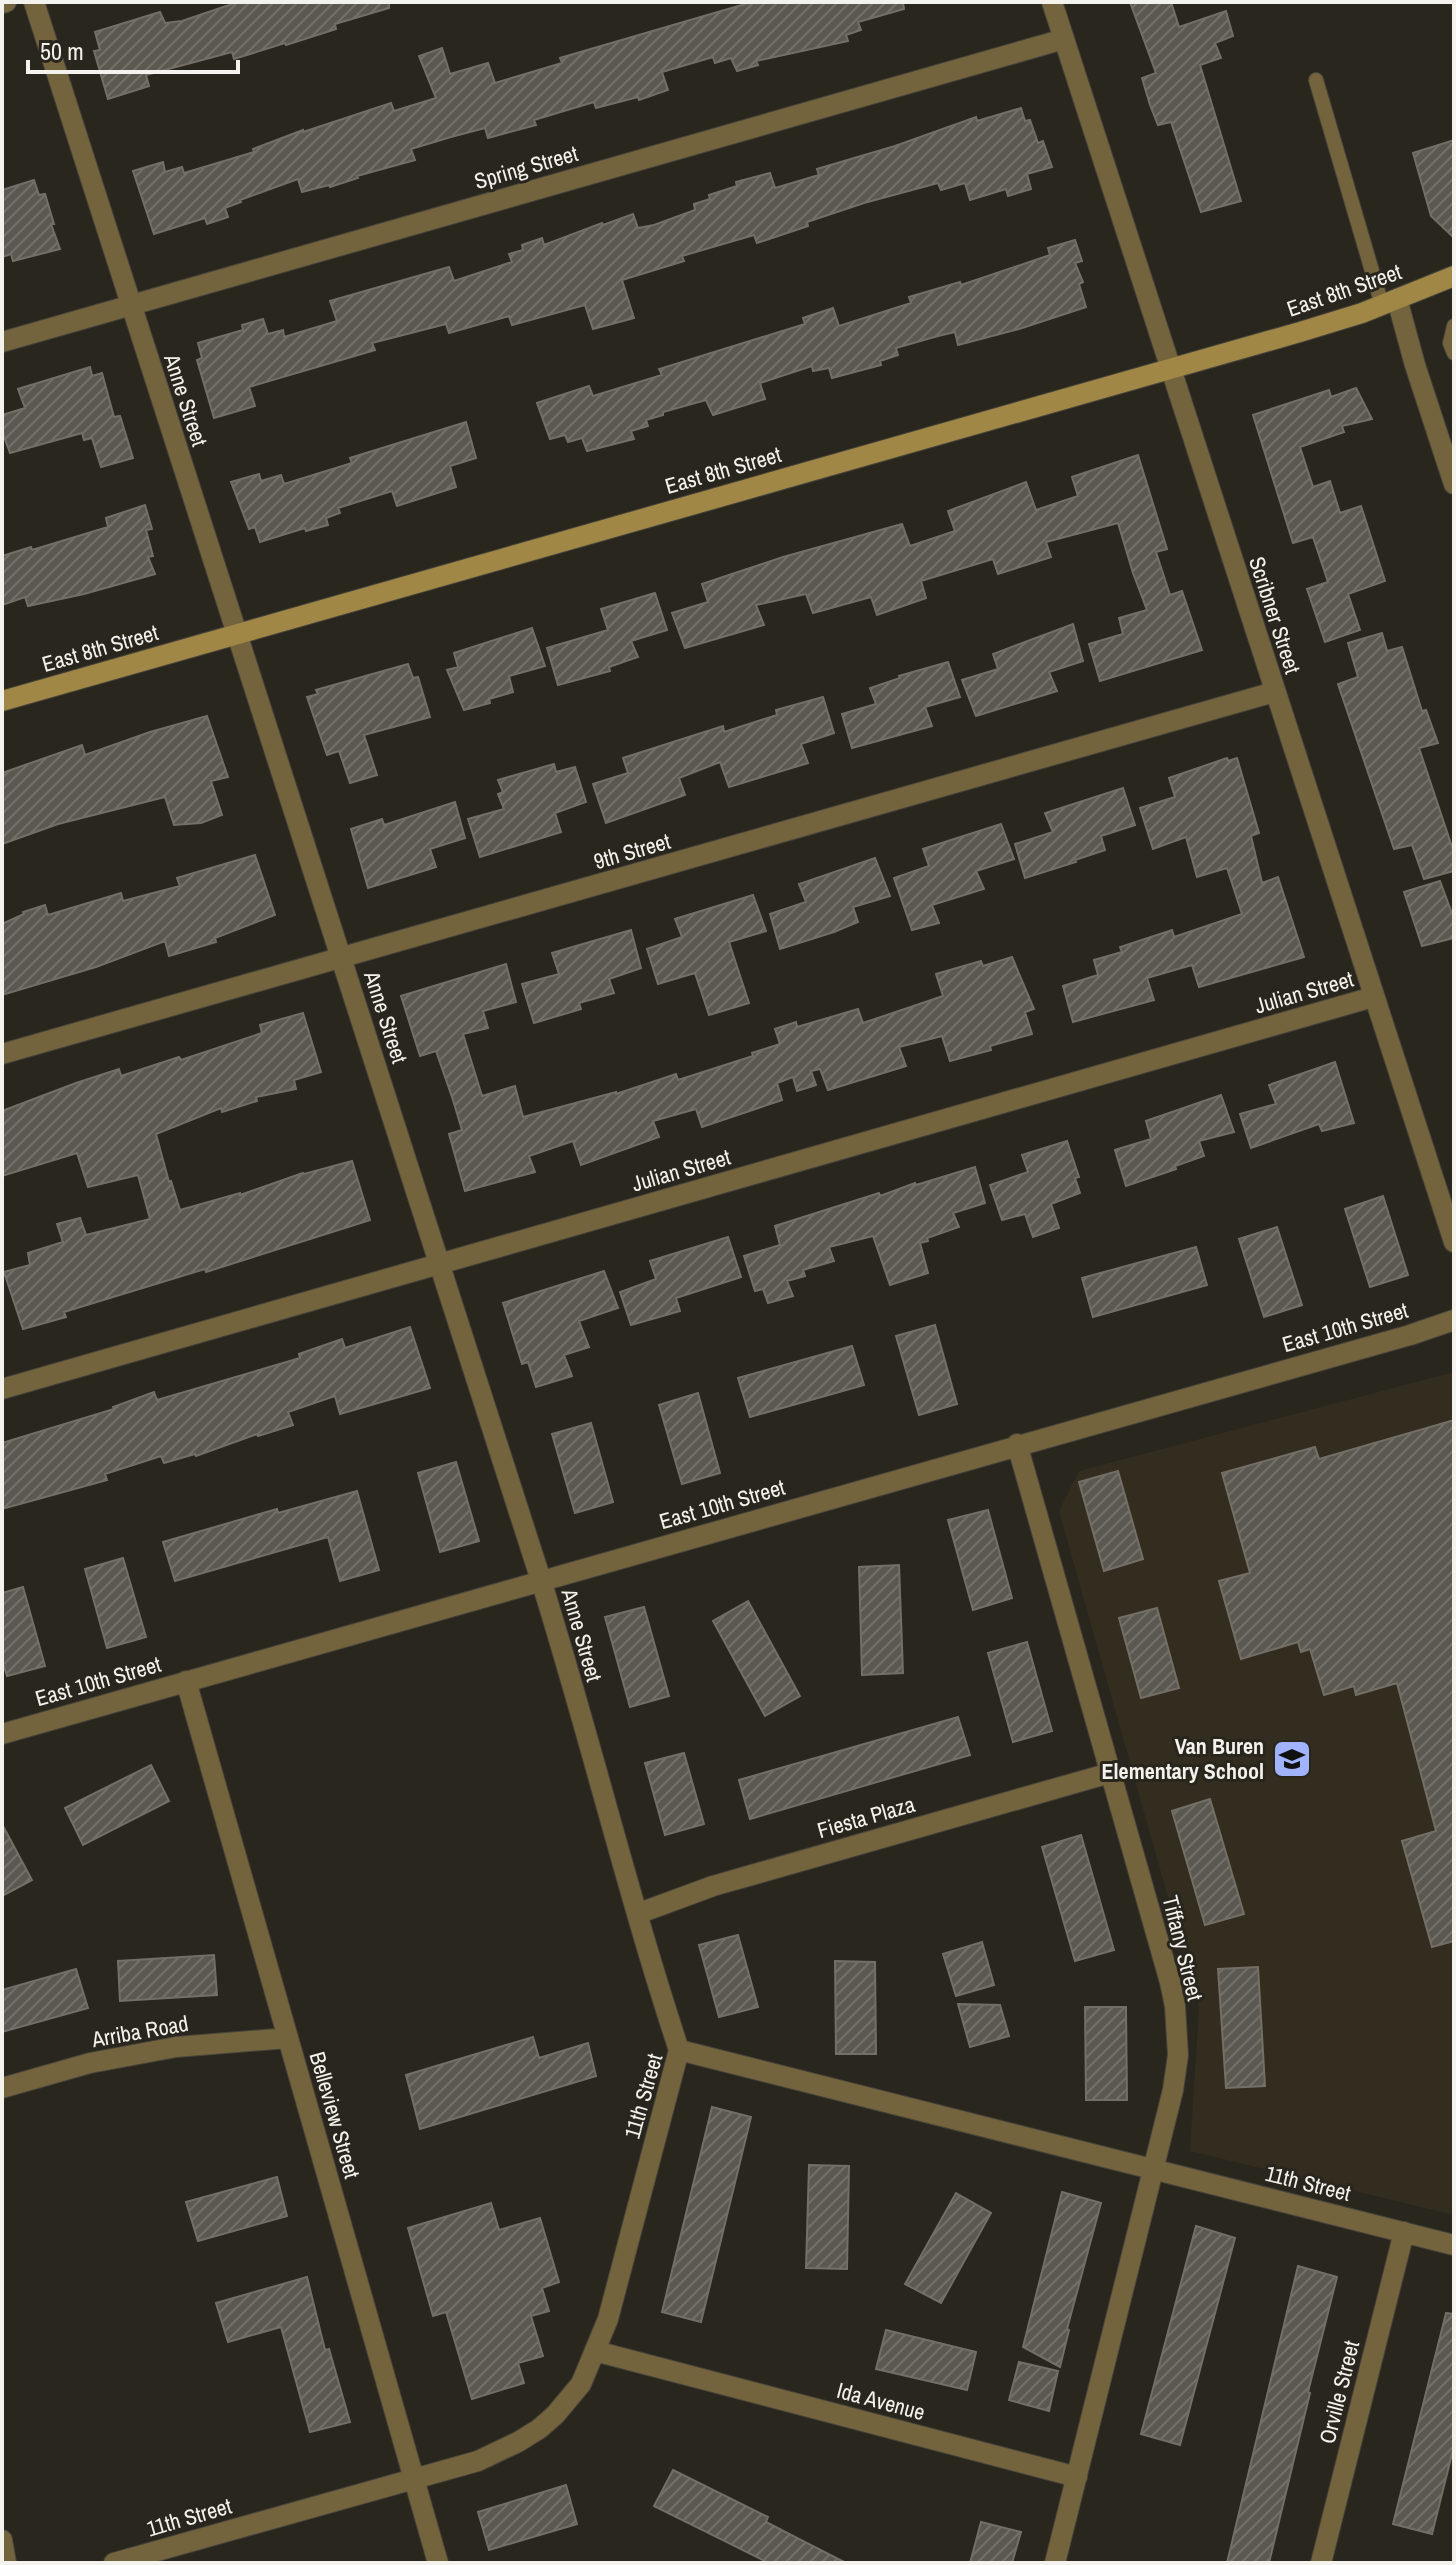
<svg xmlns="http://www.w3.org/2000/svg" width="1456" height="2565" viewBox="0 0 1456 2565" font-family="'Archivo Narrow',sans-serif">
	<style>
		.built { fill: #332d20 }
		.building { fill: url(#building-hatch); stroke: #736f66; stroke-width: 2 }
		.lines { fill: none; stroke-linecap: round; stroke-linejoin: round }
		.lane-casing { stroke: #45433b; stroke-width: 16 }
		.street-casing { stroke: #45433b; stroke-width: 22 }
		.secondary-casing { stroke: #45433b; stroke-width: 22 }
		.lane { stroke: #74643d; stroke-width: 14 }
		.street { stroke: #74643d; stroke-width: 20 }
		.secondary { stroke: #a08746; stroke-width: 20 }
		.labels { text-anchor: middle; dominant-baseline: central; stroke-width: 6; stroke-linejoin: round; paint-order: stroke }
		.street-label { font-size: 22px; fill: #f4f2ed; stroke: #29261e }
		.poi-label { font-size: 22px; font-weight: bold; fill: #f4f2ed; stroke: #29261e; text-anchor: end }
	</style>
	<defs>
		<pattern id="building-hatch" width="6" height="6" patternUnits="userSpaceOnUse" patternTransform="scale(2)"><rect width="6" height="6" fill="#5b584f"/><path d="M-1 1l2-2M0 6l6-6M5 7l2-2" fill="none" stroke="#737069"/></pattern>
	</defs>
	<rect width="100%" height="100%" fill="#29261e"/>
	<path class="built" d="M1454 1372V2215L1190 2151 1199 2007 1059 1511 1079 1471Z"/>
	<path class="building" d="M238 2H389V8L335 24 336 29 286 45 285 43 234 59 232 52 146 75 149 86 108 99 94 51 100 50 95 32 160 12 165 23 182 21Z
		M752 2H903L904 9 858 22 861 30 846 35 848 41 756 61 758 65 737 71 731 58 715 63 713 57 662 72 668 90 639 100 638 97 596 108 594 102 534 120 536 125 488 138 485 128 451 137 411 149 415 160 357 176 358 178 330 187 329 185 302 192 298 179 240 200 241 202 225 208 228 217 207 224 205 218 154 234 133 171 163 162 165 172 182 167 184 173 254 152 253 149 303 130V132L391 103 394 111 436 98 419 56 442 48 450 74 488 63 495 83 562 63 560 58Z
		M1130 2H1171L1179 27 1226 11 1233 36 1215 43 1221 58 1200 65 1241 201 1201 212 1171 122 1158 125 1150 105 1142 78 1156 73Z
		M1021 108 1025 121 1030 120 1038 143 1043 141 1052 167 1027 174 1031 189 1008 196 1006 189 970 200 965 183 941 190 938 183 864 203 807 222 808 226 757 243 754 235 682 256 684 261 622 280 634 318 593 329 585 305 512 325 509 316 449 333 446 324 372 343 375 350 249 387 255 406 214 418 197 360 202 358 198 343 243 330 242 325 263 319 268 334 283 330 284 337 337 321 330 301 449 267 454 281 512 262 509 254 523 250 522 245 542 238 544 245 602 223 603 225 633 214 638 228 654 225 695 210 694 204 710 199 709 195 737 186 736 182 770 173 775 188 819 175 817 169 895 146 976 117 977 121Z
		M1454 140V238L1431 216 1413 153Z
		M34 180 39 195 45 194 54 224H51L60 249 13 261 11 254 2 257V190Z
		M1075 240 1082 261 1075 263 1083 282 1079 284 1086 307 1019 329 958 345 955 332 938 336 896 348 898 355 880 361 881 365 832 378 829 368 813 371 812 366 760 383 765 399 713 415 706 400 663 412V415L646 420 648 426 631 431 634 439 587 451 582 438 568 442 565 435 550 439 537 403 589 386 593 396 662 375 659 369 805 324 803 318 833 308 839 326 911 303 909 297 960 282 961 285 1050 255 1048 248Z
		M90 367 92 376 102 373 114 417 120 416 133 458 101 467 92 438 84 440 82 433 10 453 2 431V415L25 408 18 389Z
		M1356 388 1372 419 1342 426 1344 432 1300 447 1313 487 1330 481 1340 513 1361 506 1385 581 1348 594 1360 630 1325 642 1307 589 1328 582 1313 537 1293 543 1253 415 1329 390 1331 397Z
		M466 422 476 458 450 466 456 487 397 506 392 491 338 508 340 513 326 518 328 525 306 531 305 528 260 542 255 527 249 529 231 482 259 474 261 481 281 475 284 484 352 463 350 458Z
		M1138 455 1167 549 1156 552 1170 595 1182 591 1202 650 1100 681 1089 644 1123 634 1119 618 1147 610 1133 573 1118 523 1046 542 1051 557 998 574 993 559 921 581 926 598 877 615 871 597 813 613 806 594 756 605 764 625 685 648 672 613 708 602 702 584 783 557 902 524 910 546 955 531 948 511 1026 482 1036 510 1078 496 1072 477Z
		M145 505 152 529 146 530 153 556 148 557 155 574 84 594 28 606 25 597 2 605V556L31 547 32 550 108 527 106 518Z
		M655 593 667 630 631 641 638 657 609 667 610 671 558 685 547 648 608 630 601 609Z
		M1073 624 1083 661 1049 672 1057 691 976 716 962 680 998 669 993 654Z
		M532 628 545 666 509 676 513 692 489 699 490 703 464 710 447 670 458 667 454 653Z
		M1382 633 1387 651 1402 647 1422 711 1426 710 1438 743 1419 748 1454 853V871L1424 879 1412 845 1394 849 1338 684 1358 677 1348 643Z
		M948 662 960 697 925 707 932 726 852 748 842 714 876 704 870 688 900 678 899 676Z
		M408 664 413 678 418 677 430 717 364 735 377 775 350 783 339 751 327 755 307 697 318 694 316 690Z
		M823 697 834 733 801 744 808 763 729 787 720 762 679 778 685 795 606 823 593 784 628 773 623 758 723 726 724 732 777 715 776 710Z
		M207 716 228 777 211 781 222 815 201 823 174 825 165 797 58 824 2 844V773L82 745 85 755 150 732Z
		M1227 758 1228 761 1237 758 1259 833 1251 836 1262 883 1278 877 1304 957 1199 987 1192 965 1147 978 1154 1000 1073 1022 1063 986 1098 975 1094 960 1122 952 1120 947 1172 930 1174 937 1242 914 1227 868 1197 877 1186 837 1153 849 1140 808 1175 797 1169 778Z
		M554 764 556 772 575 767 586 802 555 813 561 832 480 857 468 819 504 809 498 794 503 792 498 780Z
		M1123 788 1135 825 1101 836 1105 850 1075 860 1076 862 1025 878 1015 844 1053 832 1045 813Z
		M455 802 465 838 430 849 436 867 368 888 351 829 382 819 384 825Z
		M1001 824 1014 859 976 871 984 889 932 905 939 923 912 930 894 878 929 866 923 849Z
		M255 855 275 915 215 938 216 942 169 956 165 941 96 967 2 995V924L24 914 23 912 45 905 48 915 121 893 123 901 180 886 177 878Z
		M875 858 890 896 853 907 858 922 834 932 780 949 770 914 806 902 799 884Z
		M1440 881 1454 919V938L1422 946 1404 892Z
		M753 895 766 931 729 942 749 1003 709 1015 695 973 658 984 647 949 682 937 675 919Z
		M631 930 641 968 609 979 614 993 579 1003 581 1009 534 1023 522 984 559 974 552 953Z
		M1012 957 1034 1009 1025 1012 1032 1034 990 1046 991 1050 950 1061 942 1036 899 1047 906 1066 828 1090 820 1069 811 1071 816 1085 797 1091 793 1077 777 1083 782 1100 702 1127 696 1109 653 1121 659 1137 581 1165 573 1141 529 1156 535 1172 465 1191 449 1134 462 1130 453 1100 436 1051 420 1056 401 996 506 964 516 1002 483 1011 488 1028 463 1034 482 1096 515 1086 523 1117 616 1092V1094L676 1074 678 1080 753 1056 752 1053 780 1044 775 1029 796 1022 797 1027 858 1009 863 1023 943 996 936 974 981 961 983 966Z
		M303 1013 321 1072 294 1080 296 1089 256 1097 257 1101 222 1112 221 1108 156 1134 169 1182 171 1181 180 1210 240 1193V1195L303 1173 304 1174 352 1161 370 1220 206 1272 205 1269 64 1312 66 1317 23 1329 4 1272 30 1265 28 1253 63 1242 57 1224 80 1218 86 1235 150 1219 138 1175 88 1187 77 1153 2 1176V1111L76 1083 119 1069 121 1076 179 1057 181 1060 262 1033 260 1025Z
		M1335 1062 1354 1123 1322 1131 1319 1124 1251 1148 1240 1114 1276 1104 1269 1085Z
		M1221 1095 1234 1132 1199 1141 1204 1156 1175 1166 1176 1169 1126 1186 1115 1150 1151 1139 1146 1121Z
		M1067 1141 1079 1177 1075 1178 1080 1193 1051 1204 1059 1228 1033 1237 1025 1214 1002 1220 990 1185 1028 1172 1022 1155Z
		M975 1167 985 1203 953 1213 959 1227 927 1238 928 1241 920 1243 928 1273 890 1285 873 1236 829 1247 834 1261 803 1270 805 1276 787 1281 793 1296 768 1303 763 1289 755 1291 744 1256 780 1245 775 1226 879 1193 880 1196 915 1183 916 1185Z
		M1383 1196 1408 1275 1370 1287 1345 1209Z
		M1277 1227 1302 1305 1264 1317 1239 1239Z
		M728 1237 741 1277 676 1298 680 1311 631 1325 620 1292 656 1279 650 1261Z
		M1196 1247 1207 1285 1093 1317 1082 1278Z
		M604 1271 618 1308 579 1321 589 1347 564 1355 572 1376 536 1387 528 1362 522 1364 503 1303Z
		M935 1325 957 1404 919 1415 896 1336Z
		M410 1327 430 1388 340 1414 335 1396 288 1412 293 1425 258 1436 257 1434 196 1456 195 1454 164 1463 161 1456 105 1474 107 1480 2 1509V1443L114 1409 113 1407 154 1392 157 1400 300 1358 299 1354 342 1339 345 1348Z
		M852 1346 864 1385 750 1417 738 1378Z
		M698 1393 720 1473 682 1484 659 1405Z
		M1454 1420V1941L1432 1947 1402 1841 1436 1831 1397 1683 1356 1695 1354 1686 1324 1695 1310 1649 1301 1652 1298 1642 1241 1659 1219 1581 1250 1573 1222 1473 1315 1447 1319 1459Z
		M591 1423 613 1502 575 1513 552 1434Z
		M456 1462 479 1541 440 1552 418 1473Z
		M1118 1471 1143 1559 1104 1571 1079 1482Z
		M357 1491 379 1570 340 1581 328 1537 175 1581 163 1542 277 1509 278 1513Z
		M988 1510 1012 1598 973 1610 948 1520Z
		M123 1558 146 1637 107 1648 85 1569Z
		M899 1565 903 1673 862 1675 859 1567Z
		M23 1587 45 1666 7 1676 2 1660V1593Z
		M748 1601 800 1696 765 1716 713 1621Z
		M644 1607 669 1696 630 1707 605 1617Z
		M1157 1608 1179 1688 1141 1698 1119 1618Z
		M1027 1642 1052 1731 1013 1742 988 1653Z
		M958 1717 970 1755 750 1819 739 1780Z
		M684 1753 704 1824 665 1835 645 1763Z
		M151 1765 169 1801 83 1845 65 1808Z
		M1210 1799 1244 1914 1205 1925 1172 1811Z
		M2 1824 32 1880 2 1896Z
		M1081 1835 1114 1950 1075 1961 1042 1847Z
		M738 1935 758 2007 719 2017 699 1945Z
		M982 1942 994 1985 956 1996 943 1954Z
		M214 1955 217 1995 120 2001 118 1961Z
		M835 1961 875 1962 876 2054H836Z
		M1258 1967 1265 2086 1226 2088 1218 1969Z
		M76 1969 88 2008 2 2032V1990Z
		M958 2004 1000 2005 1009 2036 970 2047Z
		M1085 2007H1126L1127 2100H1086Z
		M533 2037 539 2058 588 2043 596 2076 420 2129 406 2075Z
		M712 2107 751 2117 701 2322 662 2312Z
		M809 2165 849 2166 847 2269 806 2268Z
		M277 2177 287 2216 198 2241 186 2202Z
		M1062 2192 1101 2203 1067 2329 1069 2330 1060 2367 1023 2347Z
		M956 2193 991 2213 941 2303 905 2284Z
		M491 2203 499 2230 540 2218 559 2282 542 2288 549 2311 531 2316 543 2356 518 2363 524 2383 472 2399 446 2312 433 2316 408 2228Z
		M1196 2226 1235 2238 1180 2445 1141 2434Z
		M1298 2266 1337 2277 1308 2392 1310 2393 1269 2563H1227Z
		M307 2277 325 2350 329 2349 350 2422 310 2432 281 2327 228 2342 216 2303Z
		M1446 2313 1454 2314V2446L1432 2534 1393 2524Z
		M886 2330 976 2352 967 2390 876 2369Z
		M1019 2362 1058 2371 1049 2411 1009 2400Z
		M673 2470 768 2517 766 2522 846 2563H769L654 2506Z
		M566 2485 577 2524 489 2550 478 2512Z
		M981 2522 1021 2532 1012 2563H970Z"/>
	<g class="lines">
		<g class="lane-casing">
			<path id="lane" d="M1316 80 1382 305
				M1454 326 1450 343 1454 353"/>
		</g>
		<g class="street-casing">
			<path id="street" d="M34 2C198 527 375 1049 539 1574 589 1732 627 1893 679 2050
				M1052 2 1454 1242
				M2 3 6 2
				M1397 299 1415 365 1454 484
				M2 342 1064 39
				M2 1054 1274 692
				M2 1389 1373 997
				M1017 1444 1170 1982 1175 2006 1178 2055 1173 2090 1055 2563
				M186 1681 438 2563
				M2 1734 1410 1335 1454 1320
				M637 1914 713 1886 1110 1773
				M679 2050 1454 2245
				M2 2088 90 2063 176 2047 288 2038
				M595 2351 1077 2477
				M2 2540 6 2563
				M114 2563 478 2461 518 2442 539 2429 555 2415 581 2384 608 2319 679 2050
				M1321 2563 1404 2232"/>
		</g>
		<g class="secondary-casing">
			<path id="secondary" d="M2 701 1300 332 1362 313 1454 276"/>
		</g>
		<use href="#lane" class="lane"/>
		<use href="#street" class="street"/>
		<use href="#secondary" class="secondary"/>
	</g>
	<defs>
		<g id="school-square" transform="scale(2)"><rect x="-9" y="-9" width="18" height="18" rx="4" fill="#a1b3fd" stroke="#29261e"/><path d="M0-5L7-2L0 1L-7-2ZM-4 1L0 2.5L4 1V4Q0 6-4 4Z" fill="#111"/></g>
	</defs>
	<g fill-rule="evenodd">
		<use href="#school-square" x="1292" y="1759"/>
	</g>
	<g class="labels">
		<g class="street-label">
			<text transform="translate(526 167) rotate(-16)">Spring Street</text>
			<text transform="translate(1344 290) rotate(-19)">East 8th Street</text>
			<text transform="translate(186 400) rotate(72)">Anne Street</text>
			<text transform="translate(723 470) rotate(-16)">East 8th Street</text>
			<text transform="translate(1275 615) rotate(72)">Scribner Street</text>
			<text transform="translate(100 648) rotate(-16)">East 8th Street</text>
			<text transform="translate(632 851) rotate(-16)">9th Street</text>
			<text transform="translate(1304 992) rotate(-16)">Julian Street</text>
			<text transform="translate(386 1017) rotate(72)">Anne Street</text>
			<text transform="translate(681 1170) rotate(-16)">Julian Street</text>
			<text transform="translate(1345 1327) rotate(-16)">East 10th Street</text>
			<text transform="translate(722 1504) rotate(-16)">East 10th Street</text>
			<text transform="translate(582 1635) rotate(74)">Anne Street</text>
			<text transform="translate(98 1681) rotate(-16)">East 10th Street</text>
			<text transform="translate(866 1817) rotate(-16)">Fiesta Plaza</text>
			<text transform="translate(1183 1948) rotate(76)">Tiffany Street</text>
			<text transform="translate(140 2031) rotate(-10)">Arriba Road</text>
			<text transform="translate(643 2096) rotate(-74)">11th Street</text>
			<text transform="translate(335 2115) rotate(74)">Belleview Street</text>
			<text transform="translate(1308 2183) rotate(14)">11th Street</text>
			<text transform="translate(1339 2392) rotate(-76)">Orville Street</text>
			<text transform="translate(881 2401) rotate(15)">Ida Avenue</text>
			<text transform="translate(189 2517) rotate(-16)">11th Street</text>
		</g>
		<g class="poi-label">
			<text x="1264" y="1746">Van Buren<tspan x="1264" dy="25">Elementary School</tspan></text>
		</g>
	</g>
	<rect width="1456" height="2565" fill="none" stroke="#f4f2ed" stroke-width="8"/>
	<path d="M28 60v12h210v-12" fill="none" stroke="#f4f2ed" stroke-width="4"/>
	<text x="40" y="60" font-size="24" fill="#f4f2ed" stroke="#29261e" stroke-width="6" paint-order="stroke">50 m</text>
</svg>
